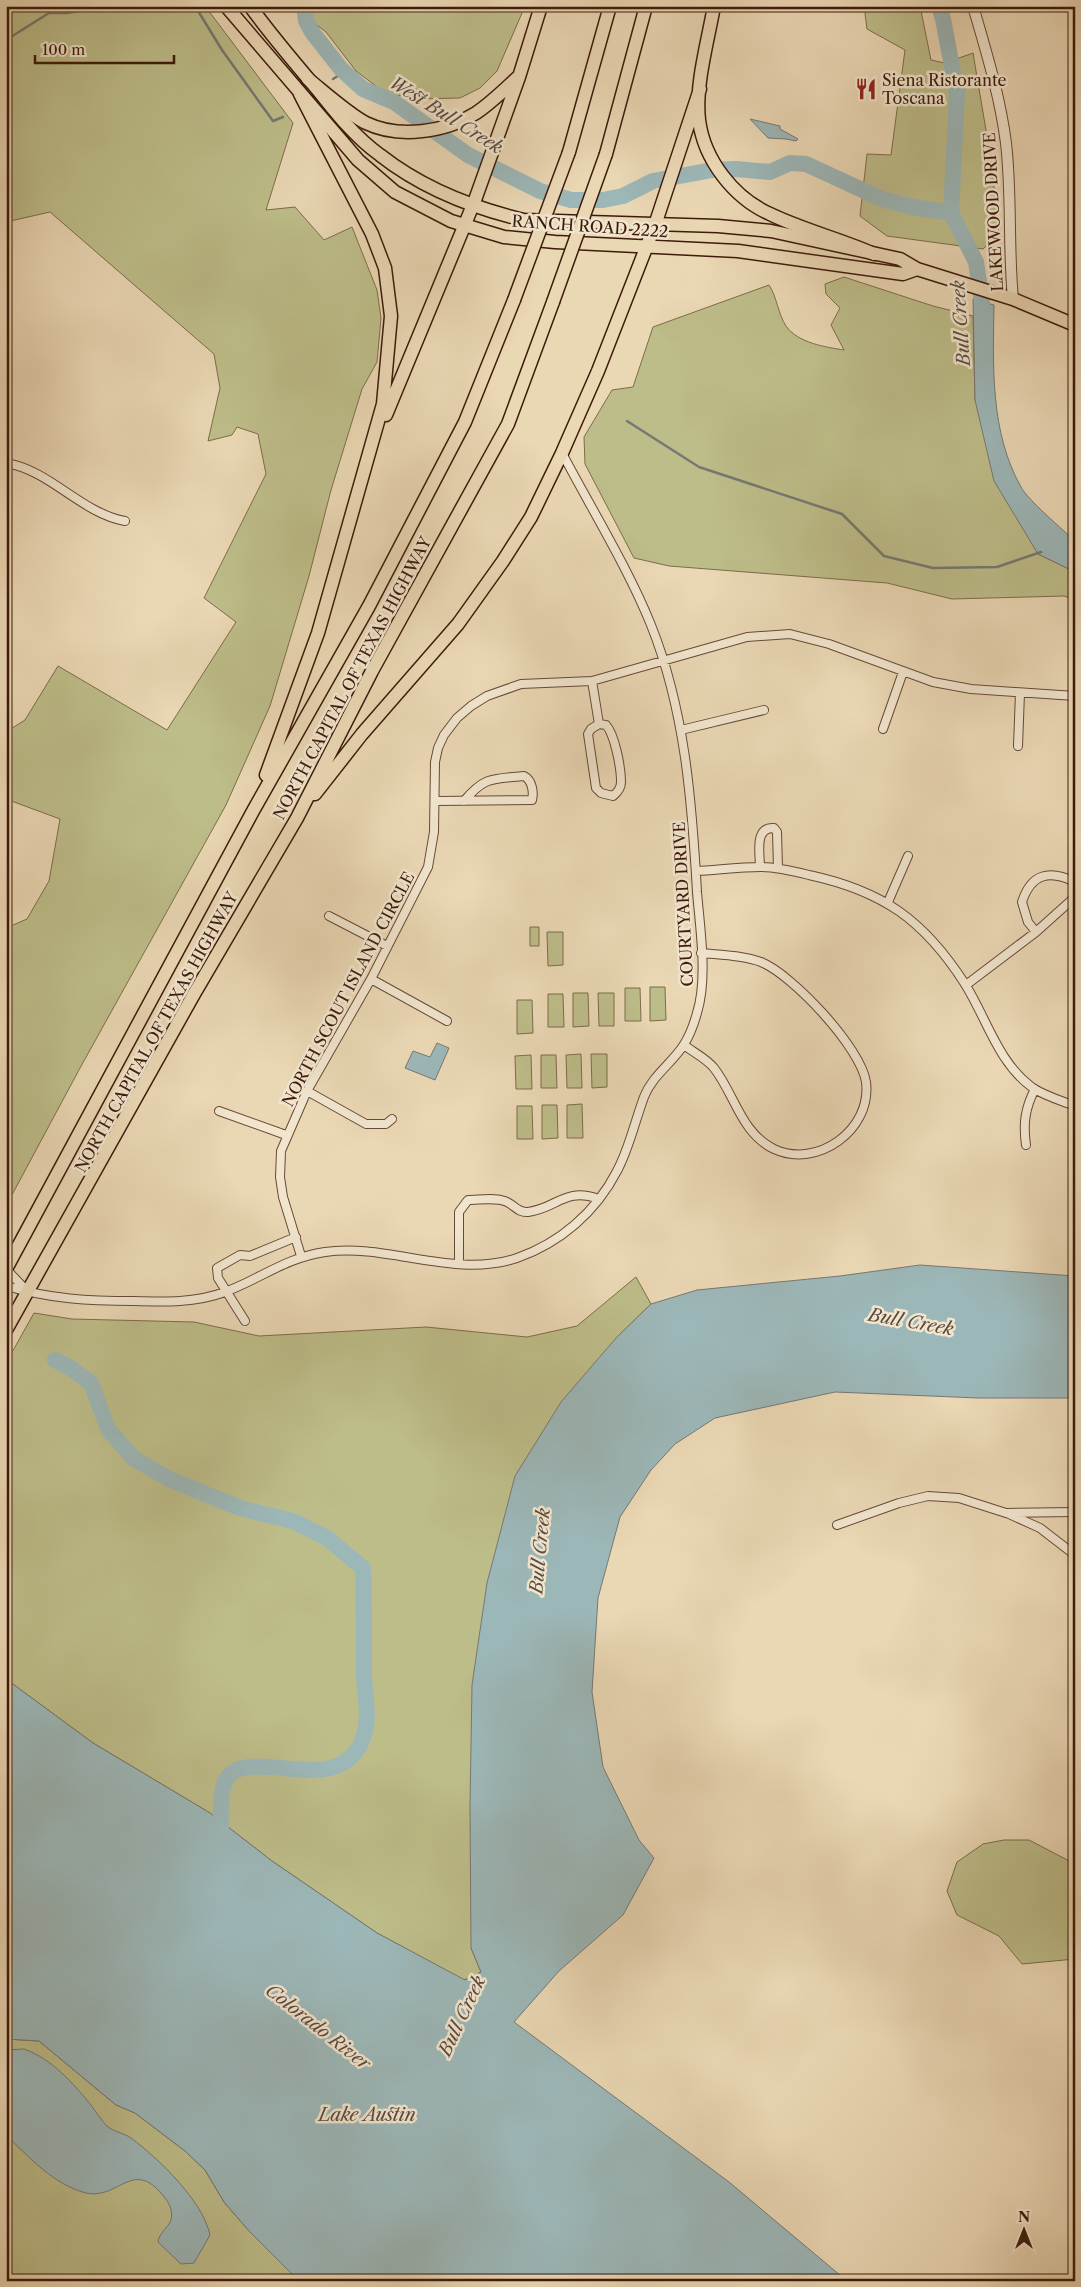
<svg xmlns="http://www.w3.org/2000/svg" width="1081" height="2287" viewBox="0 0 1081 2287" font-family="'Libre Caslon Text',serif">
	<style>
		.green { fill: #bdbd89; stroke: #7d6c4a }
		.water { fill: #9cb7b8; stroke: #767873 }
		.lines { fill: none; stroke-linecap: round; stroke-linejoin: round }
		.stream { stroke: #767873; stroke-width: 2.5 }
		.river { stroke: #9cb7b8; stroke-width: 16 }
		.minor-casing { stroke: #684935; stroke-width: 10 }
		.tertiary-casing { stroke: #684935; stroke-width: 12 }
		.primary-casing { stroke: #3d1a0b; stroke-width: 15 }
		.trunk-casing { stroke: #3d1a0b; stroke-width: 15 }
		.minor { stroke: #f1e5ce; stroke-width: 8 }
		.tertiary { stroke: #f1e5ce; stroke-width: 10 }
		.primary { stroke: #ead7b4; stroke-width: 12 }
		.trunk { stroke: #ead7b4; stroke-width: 12 }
		.trunk-bridge-casing { stroke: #3d1a0b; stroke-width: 15; stroke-linecap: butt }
		.trunk-bridge { stroke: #ead7b4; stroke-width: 12 }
		.labels { text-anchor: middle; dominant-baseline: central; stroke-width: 5; stroke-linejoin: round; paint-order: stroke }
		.poi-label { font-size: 16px; fill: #3d1a0b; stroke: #f1e5ce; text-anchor: start }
		.street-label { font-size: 16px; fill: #3d1a0b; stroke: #f1e5ce }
		.water-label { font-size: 18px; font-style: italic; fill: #5a493f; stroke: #f1e5ce }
	</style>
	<rect width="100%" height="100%" fill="#ead7b4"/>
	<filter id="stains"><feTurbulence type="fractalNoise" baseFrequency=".004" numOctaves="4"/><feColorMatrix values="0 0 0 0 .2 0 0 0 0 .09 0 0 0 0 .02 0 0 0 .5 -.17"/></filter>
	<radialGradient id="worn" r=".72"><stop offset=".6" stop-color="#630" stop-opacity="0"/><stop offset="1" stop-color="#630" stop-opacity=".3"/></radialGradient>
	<path class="green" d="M6 6H205L293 123 266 210 295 207 324 240 352 227 377 290 381 318 377 362 362 389 331 490 309 576 270 706 226 805 80 1068 6 1206V928L27 919 49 881 60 819 6 799V732L25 720 58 666 167 730 236 622 204 598 266 474 258 434 237 427 232 435 208 441 220 388 214 354 50 212 6 222Z
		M292 6H525L497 71 480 88 460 98 419 99 385 93 356 71 326 32Z
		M864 6H920L931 60 945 63 973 53 991 160 999 234 983 249 887 236 860 216 867 154 891 155 905 50 867 29Z
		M844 277 933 306 973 316 975 400 1038 554 1075 572V600L1064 596 952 599 887 583 669 566 634 558 585 464 584 437 612 390 633 387 653 327 769 285C777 297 778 314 786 326 798 343 825 347 844 350L831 325 840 308 826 294 825 284Z
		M530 927H539V946H530Z
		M547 932H563V965L548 966Z
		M650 987H665L666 1020 650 1021Z
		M625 988H640L641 1021H625Z
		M573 993H588L589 1026 573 1027Z
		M598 993H614V1026H599Z
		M548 994H563L564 1027H548Z
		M517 1000H532L533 1033 517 1034Z
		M581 1054 582 1088H567L566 1055Z
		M591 1054H607V1087L592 1088Z
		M531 1055 532 1089H516L515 1056Z
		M541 1055H556L557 1088H541Z
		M582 1104 583 1138H567V1105Z
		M542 1105H557L558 1138 542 1139Z
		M517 1106H532L533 1139H517Z
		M636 1277 651 1304 616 1338 471 1948 481 1972 464 1980 377 1933 272 1861 210 1813 93 1743 6 1679V1363L34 1313 72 1319 194 1322 259 1336 426 1327 527 1337 577 1326Z
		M1004 1840H1029L1075 1864V1959L1022 1964 999 1936 957 1915 947 1891 957 1862 983 1844Z
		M6 2039 39 2041 116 2105 135 2113 185 2151 205 2170 224 2202 249 2231 299 2281H6Z"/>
	<path class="water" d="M750 119 780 126V129L798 139 796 141 786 139 768 138Z
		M973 299 994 305C993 366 990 432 1021 487 1028 500 1062 529 1075 541V572L1038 554 994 481 975 400Z
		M437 1043 449 1048 435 1080 405 1068 413 1051 430 1057Z
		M920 1265 1075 1276V1398H978L835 1392 715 1418 675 1444 651 1470 620 1517 598 1598 592 1692 603 1767 639 1840 654 1858 623 1915 559 1971 514 2022 729 2182 847 2281H299L249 2231 224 2202 205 2170 185 2151 135 2113 116 2105 39 2041 6 2039V1679L93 1743 210 1813 272 1861 377 1933 465 1980 481 1972 471 1948 470 1806 472 1685 487 1583 515 1476 561 1402 616 1338 651 1304 697 1290 840 1276Z
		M24 2049C52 2059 72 2082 91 2105 96 2112 101 2120 107 2126 114 2132 124 2133 131 2138 158 2158 203 2201 210 2235L194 2263 181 2264 158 2242C159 2233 168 2228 171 2220 173 2212 170 2204 165 2198 133 2156 120 2200 86 2193 54 2185 29 2157 6 2135V2050Z"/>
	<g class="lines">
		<path class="stream" d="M195 6 222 50 273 121 283 117
			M6 40 49 13H67L111 6
			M333 79 344 72
			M627 421 699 467 842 514 884 556 933 568 997 567 1041 552"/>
		<path class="river" d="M304 6 306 21 312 32 341 69 363 89 394 102 468 155 540 191 571 200H603L623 196 653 181 712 170 736 169 770 172 790 163 806 164 882 199 913 207 951 213
			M939 6 943 19 957 93 951 213 976 262 982 302 983 323
			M55 1360 69 1367 91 1383 108 1429 133 1458 169 1479 240 1508 293 1521 327 1538 363 1568C364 1603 364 1637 364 1671 364 1696 372 1719 361 1743 334 1801 242 1741 225 1782 218 1800 222 1825 221 1843"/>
		<g class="minor-casing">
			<path id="minor" d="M6 463C50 470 81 513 125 521
				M592 681 599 724
				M599 724 606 725C615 735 621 768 621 782 621 788 618 792 613 796L601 793 596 788 588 734 591 729Z
				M883 729 903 672
				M681 730 764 710
				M1018 746 1020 693
				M435 801 532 800C534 792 532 780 524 776 493 779 485 776 464 801
				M760 867C760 853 754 827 774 828L777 832 778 868
				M696 871C717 870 739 867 761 867 777 867 793 871 809 875 883 891 924 920 965 984 987 1019 998 1063 1033 1088 1045 1096 1062 1101 1075 1106
				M888 902 908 856
				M329 916 387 946
				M1036 932 1028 922 1022 902C1031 874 1049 869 1075 882
				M371 979 447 1021
				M966 985 1036 932 1075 897
				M684 1045C693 1052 707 1059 714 1068 735 1095 741 1133 774 1149 817 1169 872 1130 866 1082 861 1048 793 975 761 962 741 955 721 955 701 953
				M307 1091 366 1124H386L392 1119
				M219 1111 286 1135
				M1026 1145C1023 1124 1025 1108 1035 1089
				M301 1256 283 1197 280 1177 281 1151 307 1091 371 979 428 867 434 832 435 762 438 748 444 735 457 718 471 706 487 696 521 684 592 681 747 637 790 634 829 644 933 682 971 689 1075 696
				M459 1264V1212L468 1200C480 1200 497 1197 507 1202 515 1206 519 1213 528 1212 558 1208 564 1187 599 1199
				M6 1269 27 1291
				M6 1286C51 1299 88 1301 134 1301 165 1302 195 1303 225 1292 262 1278 285 1258 325 1252 388 1243 454 1279 517 1258 560 1243 596 1212 617 1171 629 1149 635 1121 644 1097 652 1076 671 1064 683 1046 689 1037 694 1024 697 1013 708 978 700 929 697 892 692 802 685 710 651 625 628 568 591 508 562 453
				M245 1321 218 1278 217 1268 240 1255 250 1256 296 1237
				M1009 1514 1040 1528 1075 1555
				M837 1525 899 1503 928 1496 959 1498 1006 1513 1075 1512"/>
		</g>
		<g class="tertiary-casing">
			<path id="tertiary" d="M973 6C986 51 1000 96 1006 143 1012 195 1008 247 1013 299"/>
		</g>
		<g class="primary-casing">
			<path id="primary" d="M226 6 358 160 395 192 451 221 504 237 555 242 738 251 903 274 917 269
				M250 6C271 35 294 62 317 89 336 113 355 137 380 155 422 188 473 208 524 220L718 226 771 231 900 259 917 269 1013 299 1075 325"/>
		</g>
		<g class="trunk-casing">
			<path id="trunk" d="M714 6C708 41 695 85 699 120 704 160 734 198 770 214 803 230 840 239 874 254
				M308 79C323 91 350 115 366 123 399 139 446 132 476 113 491 103 504 90 517 78
				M569 152 610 6
				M606 154 646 6
				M386 415 475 200 519 77 541 6
				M266 775 318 633 383 404 391 316 385 268 372 234 300 94
				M315 794 362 734 458 624 503 561 531 517 562 453 598 371 655 225 700 89
				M6 1269 253 811 369 606 465 422 514 300
				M6 1330 194 994 297 818 372 671 508 424 553 302"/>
		</g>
		<use href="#minor" class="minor"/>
		<use href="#tertiary" class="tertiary"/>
		<use href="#primary" class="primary"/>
		<use href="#trunk" class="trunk"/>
		<g class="trunk-bridge-casing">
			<path id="trunk-bridge" d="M514 300 569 152
				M553 302 606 154"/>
		</g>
		<use href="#trunk-bridge" class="trunk-bridge"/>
	</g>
	<defs>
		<g id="restaurant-bare" transform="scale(1.725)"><path d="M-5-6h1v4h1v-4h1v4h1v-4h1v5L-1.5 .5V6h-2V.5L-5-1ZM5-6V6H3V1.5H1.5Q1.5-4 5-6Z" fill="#8f2418" stroke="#f1e5ce" stroke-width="2.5" paint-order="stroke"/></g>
	</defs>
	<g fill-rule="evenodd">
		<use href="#restaurant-bare" x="866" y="89"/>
	</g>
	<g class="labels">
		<g class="poi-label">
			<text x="882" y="80">Siena Ristorante<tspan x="882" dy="18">Toscana</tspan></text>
		</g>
		<g class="street-label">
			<text transform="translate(993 212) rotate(-93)">LAKEWOOD DRIVE</text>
			<text transform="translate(590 226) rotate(4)">RANCH ROAD 2222</text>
			<text transform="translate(352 678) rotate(-62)">NORTH CAPITAL OF TEXAS HIGHWAY</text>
			<text transform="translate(683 904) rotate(-93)">COURTYARD DRIVE</text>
			<text transform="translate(348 989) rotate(-62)">NORTH SCOUT ISLAND CIRCLE</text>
			<text transform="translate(156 1032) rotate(-61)">NORTH CAPITAL OF TEXAS HIGHWAY</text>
		</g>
		<g class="water-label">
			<text transform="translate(446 115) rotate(32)">West Bull Creek</text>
			<text transform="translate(961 323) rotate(-94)">Bull Creek</text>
			<text transform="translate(911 1322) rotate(10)">Bull Creek</text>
			<text transform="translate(540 1551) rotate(-85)">Bull Creek</text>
			<text transform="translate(462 2016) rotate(-65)">Bull Creek</text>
			<text transform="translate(318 2027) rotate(38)">Colorado River</text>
			<text x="367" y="2115">Lake Austin</text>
		</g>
	</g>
	<rect width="1081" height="2287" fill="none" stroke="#ead7b4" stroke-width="25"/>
	<rect x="8" y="8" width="1066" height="2272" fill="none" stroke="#3d1a0b" stroke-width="2.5"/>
	<rect x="12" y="12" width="1056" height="2262" fill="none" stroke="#3d1a0b"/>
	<g transform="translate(1024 2230)" stroke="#f1e5ce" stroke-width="4" paint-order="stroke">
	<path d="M0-4L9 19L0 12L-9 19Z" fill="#3d1a0b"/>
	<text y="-8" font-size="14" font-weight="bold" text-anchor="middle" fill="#3d1a0b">N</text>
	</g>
	<path d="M35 55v8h139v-8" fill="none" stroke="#3d1a0b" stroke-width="2.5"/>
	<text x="42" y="55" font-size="15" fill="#3d1a0b" stroke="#f1e5ce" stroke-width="4" paint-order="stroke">100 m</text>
	<rect width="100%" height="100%" filter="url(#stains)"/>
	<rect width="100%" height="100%" fill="url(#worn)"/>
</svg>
